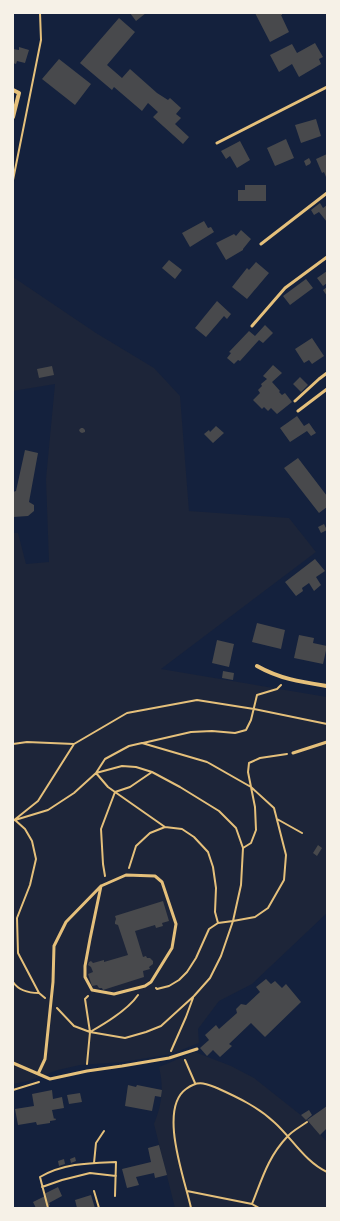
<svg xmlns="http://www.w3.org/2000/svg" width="340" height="1221" viewBox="0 0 340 1221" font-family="'Golos Text',sans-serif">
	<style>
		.green { fill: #1d2539 }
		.building { fill: #48494c }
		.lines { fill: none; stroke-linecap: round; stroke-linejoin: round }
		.path { stroke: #e5c07b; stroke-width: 2 }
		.service { stroke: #e5c07b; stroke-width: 3 }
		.minor { stroke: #e5c07b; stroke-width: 4 }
	</style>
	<rect width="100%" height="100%" fill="#14213d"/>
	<path class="green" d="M13 277 96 333 154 368 180 396 189 511 289 518 316 552 161 669 327 697V913L252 984 219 1001 198 1029 199 1043 171 1054 123 1062 80 1065 58 1070 28 1081 13 1084V533H18L26 564 49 562 46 479 55 384 13 391Z
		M195 1052 231 1066 254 1078 307 1120 327 1142V1208H175L154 1124C162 1104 164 1088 159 1067Z"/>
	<path class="building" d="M130 13H146L136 21Z
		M255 13H282V15H281L289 32 270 42Z
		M119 18 135 32 107 65 122 78 130 69 157 93 168 100 170 98 181 108 176 114 181 118 175 124 189 137 183 144 153 117 158 112 148 103 142 111 114 87 112 90 80 63Z
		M315 43 323 57 319 59 321 64 299 77 292 64 279 72 270 55 292 44 297 53Z
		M19 47 29 50 25 63 17 61 16 64 13 63V49L19 50Z
		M59 59 91 84 75 105 42 79Z
		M316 119 321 136 301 143 295 125Z
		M286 139 294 158 275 166 267 148Z
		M240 141 250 160 237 168 230 156 226 159 221 151Z
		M327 154V176L326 177 324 172 322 173 316 159Z
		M309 158 311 162 310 164 306 166 304 161Z
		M245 185H266V201H238V190H245Z
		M320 203 323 208 327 205V222L319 212 314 215 311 210Z
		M204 221 208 228 211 227 214 232 190 247 182 233Z
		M241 230 251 239 243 249V250L226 260 216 243 234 234 236 236Z
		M169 260 182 270 175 279 162 268Z
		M256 262 269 273 247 299 232 287 247 268 249 270Z
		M327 271V283L323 286 317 278Z
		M306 279 313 288 290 305 283 296Z
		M327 287V296L323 290Z
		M217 301 231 314 227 319 224 316 206 337 195 328Z
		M265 325 273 333 263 343 259 340 240 361 238 360 234 364 227 358 231 353 229 352 249 331 255 336Z
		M312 338 324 356 312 364 309 360 304 363 295 349Z
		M273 365 282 373 272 382 280 391 279 392 282 395 285 393 292 402 277 414 271 408 268 411 264 407 262 409 253 400 260 393 258 390 262 386 261 384 267 379 263 376Z
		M52 366 54 375 39 378 37 369Z
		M300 377 308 385 301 392 293 384Z
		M297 416 304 426 309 423 316 433 311 436 307 431 290 442 280 428Z
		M216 426 224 433 213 443 204 434 209 430 210 432Z
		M81 428H83L85 430V432L82 433 80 432 79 430Z
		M25 450 38 453 29 502 34 505V511L28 516 13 517V492L16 491Z
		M298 458 327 496V507L319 513 284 468Z
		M324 524 327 530 321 533 318 527Z
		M315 559 325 571 316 577 321 585 314 591 309 583 302 588 303 591 296 596 285 582Z
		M257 623 285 630 281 649 252 642Z
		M299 635 314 638 313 643 327 646 323 664 294 658Z
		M217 640 234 644 229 667 212 663Z
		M223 671 234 673 233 680 222 678Z
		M318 845 322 848 317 856 313 853Z
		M163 901 169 921 162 923 163 926 156 928 155 925 135 931 143 957 146 956 147 958H150L153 961V964L149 967 150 969 143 971 144 977 103 990 102 988H99L97 985 92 986 88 974 93 972 91 967 88 965 89 962 91 961 93 963 104 960V962L128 955 118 925 115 924V922L116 919 115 916Z
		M266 979 271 984 275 981 282 988 286 984 301 1002 265 1037 251 1023 229 1044 232 1046 220 1057 213 1050 207 1056 200 1048 209 1040 205 1035 216 1025 219 1029 237 1013 236 1009 241 1004 246 1005 260 992 256 987Z
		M128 1085 136 1087 137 1085 162 1090 161 1097 155 1096 152 1111 125 1106Z
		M52 1090 53 1099 62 1097 64 1108 52 1110 54 1119 55 1118 56 1120 50 1121V1123L37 1125 36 1122 18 1125 15 1109 34 1106 32 1094Z
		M80 1093 82 1102 69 1104 67 1095Z
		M327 1106V1128L320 1135 307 1120Z
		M309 1110 312 1115 306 1120 301 1115Z
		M159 1145 167 1175 155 1178 154 1173 136 1177 139 1185 127 1188 122 1169 151 1162 148 1148Z
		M75 1157 76 1161 71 1163 70 1159Z
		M64 1159 65 1164 59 1166 58 1161Z
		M58 1187 62 1196 49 1203 50 1205 44 1208H36L33 1202 45 1196 44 1194Z
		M91 1195 95 1208H77L75 1200Z"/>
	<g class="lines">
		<path class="path" d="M13 180 41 40 40 13
			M143 743 191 732 212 731 235 733 246 730 251 720 257 695 277 689 281 685
			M13 744 27 742 74 744
			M277 819 302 833
			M15 820 25 829 32 841 36 859 30 885 17 918 18 953 39 993 45 998
			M15 820 48 810 74 793 96 773 122 766 136 767 152 772 180 787 219 811 236 828 243 848 241 885 233 921 218 923 209 929 196 958 187 972 179 980 169 986 157 989 156 988
			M13 821 38 801 74 744 127 713 197 700 254 709 327 724
			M243 848 251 843 256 830 255 807 248 772 249 763 260 758 287 754
			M129 868 136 846 150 833 165 827
			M105 876 103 864 101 829 115 792 130 787 152 772
			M13 982C19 991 29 993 39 993
			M57 1008 74 1026 90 1032 125 1038 146 1032 161 1026 194 996 210 978 221 956 233 921 255 917 268 908 284 880 286 855 274 808 251 787 207 762 142 743 129 746 105 759 96 773 108 787 115 792 165 827 182 829 194 837 208 852 213 867 216 888 215 912 218 923
			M90 1032C106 1023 128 1010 138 995
			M171 1051 186 1017 193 998
			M185 1060 195 1083
			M87 1064 90 1032 85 999 88 996
			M13 1090 39 1082
			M94 1163 96 1143 104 1131
			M42 1187 62 1180 90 1173 116 1176
			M94 1191 99 1208
			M187 1191 252 1204 259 1208
			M252 1204C262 1179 268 1157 287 1137 292 1131 300 1127 307 1122
			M48 1208 40 1177C64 1163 90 1163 116 1162L115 1196
			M191 1208C185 1180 158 1109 186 1089 198 1080 204 1083 217 1088 237 1097 258 1107 274 1122 292 1138 305 1162 327 1172"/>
		<path class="service" d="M217 143 327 87
			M261 244 327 193
			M252 326 285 288 327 257
			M295 401 319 379 327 373
			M298 411 327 389
			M293 753 327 742
			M13 1063 50 1079 87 1071 122 1066 169 1058 197 1049
			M38 1074 45 1059 53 982 54 946 66 922 101 886 126 875 155 876 162 882 176 924 172 948 151 982 145 986 114 994 92 990 85 977V966L90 939 101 886"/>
		<path class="minor" d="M13 90 19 93 13 117
			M257 666C280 679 301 682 327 686"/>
	</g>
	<rect width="340" height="1221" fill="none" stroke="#f6f1e7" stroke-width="28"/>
</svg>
